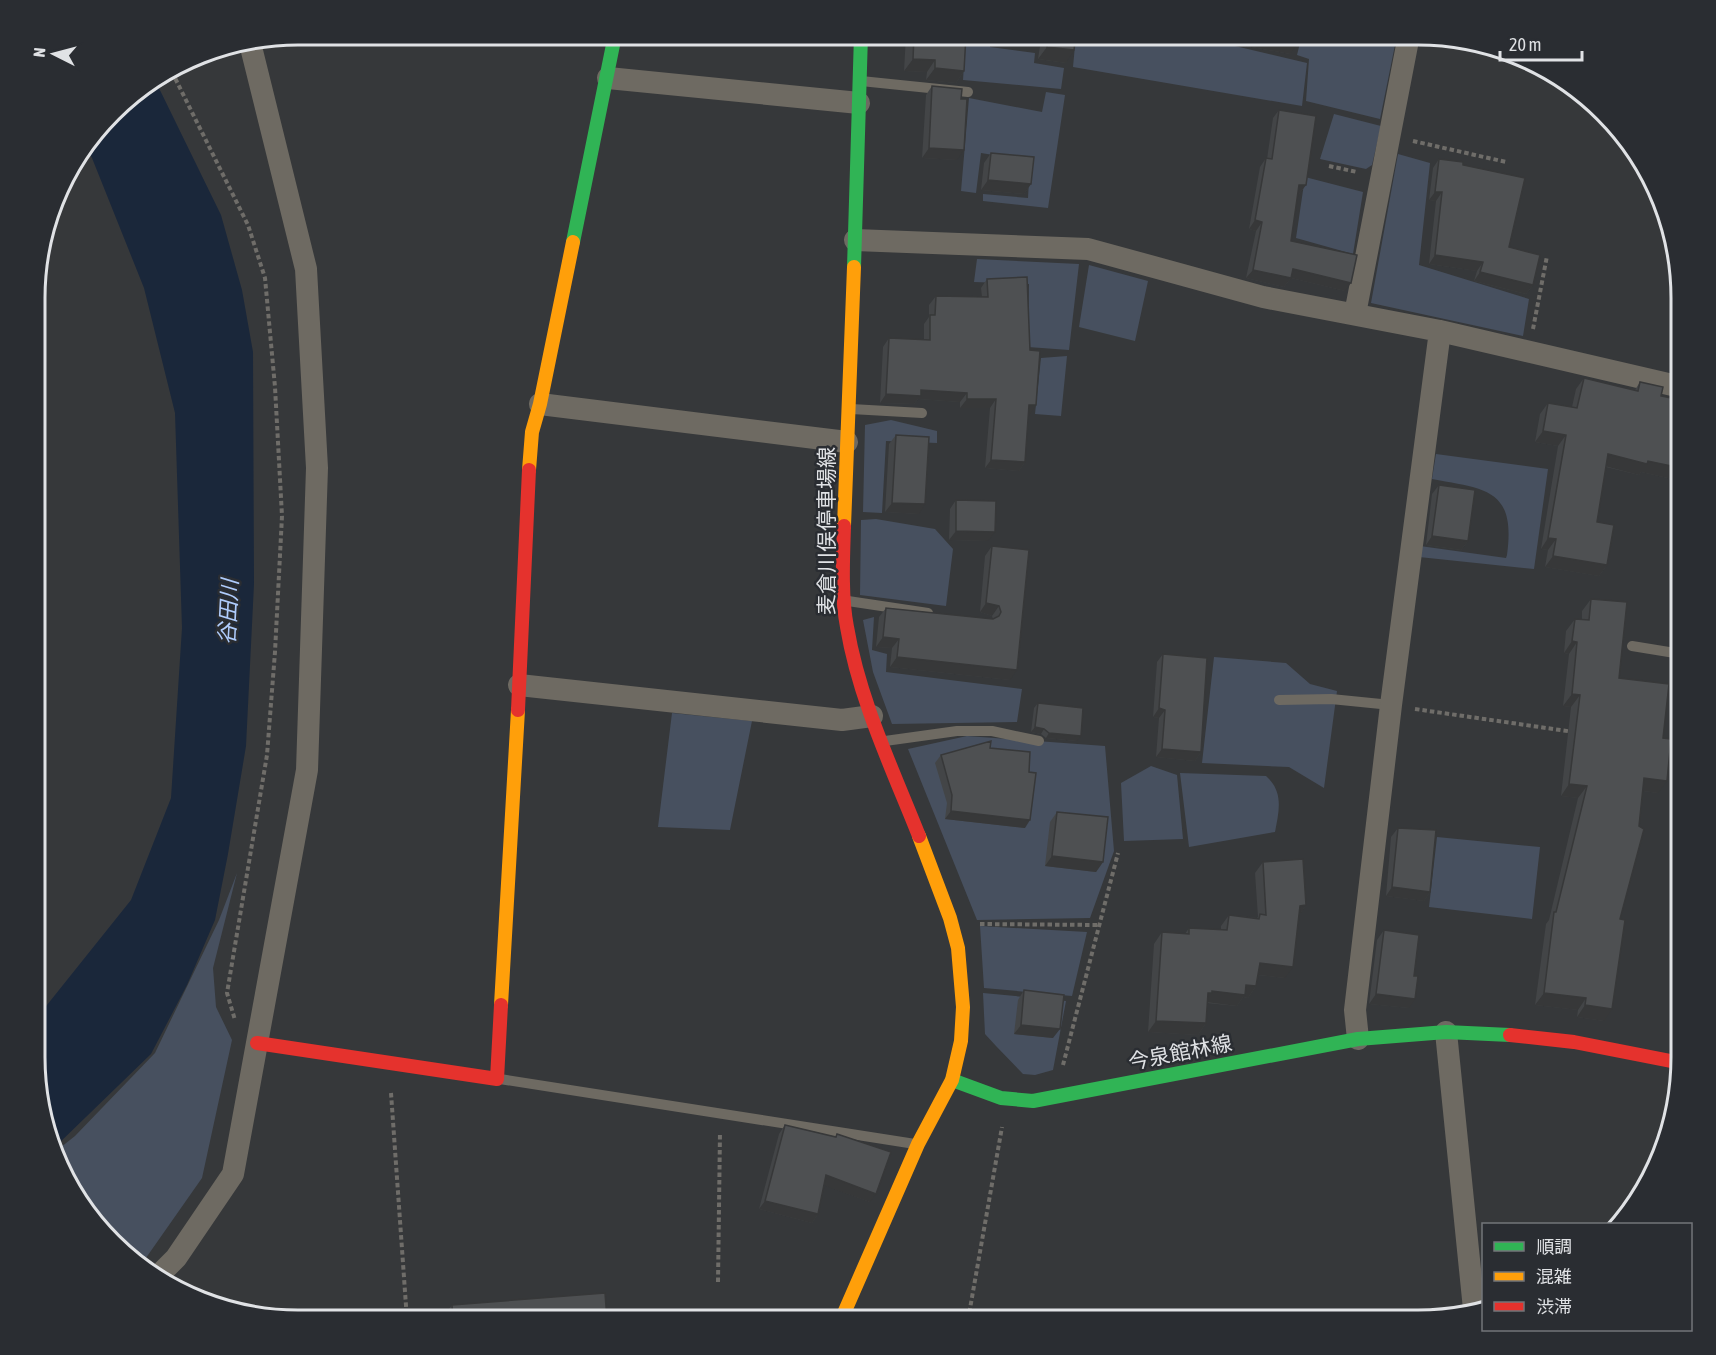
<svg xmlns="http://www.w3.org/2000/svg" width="1716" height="1355" viewBox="0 0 1716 1355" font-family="'Asap Condensed','Noto Sans JP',sans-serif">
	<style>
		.green { fill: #47505f }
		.water { fill: #1a273a }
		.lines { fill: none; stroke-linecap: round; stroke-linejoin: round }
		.path { stroke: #6f6d69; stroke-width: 4; stroke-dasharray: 4.5 3; stroke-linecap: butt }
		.lane { stroke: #6e6a62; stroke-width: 10 }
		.street { stroke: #6e6a62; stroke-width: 22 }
		.fast { stroke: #30b455; stroke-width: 14 }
		.slow { stroke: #ff9f0a; stroke-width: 14 }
		.jam { stroke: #e5322d; stroke-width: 14 }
		.wall { fill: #434547 }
		.shaded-wall { fill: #373839 }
		.building { fill: #4e5052; stroke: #373839; stroke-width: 1.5 }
		.labels { text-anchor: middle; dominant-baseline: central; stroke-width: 5; stroke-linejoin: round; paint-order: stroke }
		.street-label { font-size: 21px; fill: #e0e2e5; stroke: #2a2d32 }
		.water-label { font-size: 22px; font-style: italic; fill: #afccfc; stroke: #2a2d32 }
		.rim { fill: none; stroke: #e0e2e5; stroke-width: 3 }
	</style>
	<rect width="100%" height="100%" fill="#36383a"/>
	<path class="green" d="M966 35H991L990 47 1035 53 1034 63 1064 68 1061 89 963 80Z
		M1076 35H1197V37L1307 63 1302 106 1073 67Z
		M1302 35H1397L1380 119 1306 101 1309 59 1297 55Z
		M1046 92 1065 95 1048 208 983 201V194L1028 198 1030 161 981 153 976 193 961 191 969 98 1042 112Z
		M1334 114 1381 126 1372 165 1366 169 1320 159Z
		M1398 154 1430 163 1419 265 1529 299 1523 336 1371 303Z
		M1305 177 1363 192 1353 254 1296 238Z
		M977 259 1079 264 1069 350 1028 347 1029 284 974 282Z
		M1089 265 1148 281 1135 341 1079 327Z
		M1067 356 1061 416 1035 414 1041 358Z
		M891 420 937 431V443L886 441 882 513 863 512 865 425Z
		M1436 454 1548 469 1534 569 1419 557 1420 546 1506 558 1507 555C1516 489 1486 489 1432 479Z
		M876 519 935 529 953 549 946 606 860 595 861 520Z
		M874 617 872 650 887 654 886 672 1022 689 1017 722 892 724 873 672 863 620Z
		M1214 657 1286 663 1310 684 1337 691 1324 788 1289 767 1202 763Z
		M672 713 752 721 730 830 658 827Z
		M967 736 1105 746 1114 851 1090 918 977 920 908 749Z
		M1151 766 1177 775 1183 839 1124 841 1121 783Z
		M1180 773 1266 776C1284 792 1279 811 1275 832L1189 847Z
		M1437 837 1540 847 1532 919 1429 907Z
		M237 873 213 968 216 1007 232 1040 202 1178 141 1265 124 1255 62 1173 56 1151 75 1136 155 1053 219 920Z
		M980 926 1087 932 1072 996 984 988Z
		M983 993 1066 1001 1053 1070 1035 1075 1023 1074 996 1046 985 1034Z"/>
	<path class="water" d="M156 82 221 215 242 290 253 352 254 584 246 746 228 854 215 920 187 985 151 1054 55 1147 35 1075V1020L131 900 171 798 182 628 175 413 144 288 92 158 86 147 125 100Z"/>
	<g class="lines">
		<path class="path" d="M172 72 248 225 265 278 275 387 282 516 275 652 267 755 227 993 235 1020
			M1413 141 1506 162
			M1329 166 1357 172
			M1533 329 1547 256
			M1415 709 1574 732
			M1667 745 1681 747
			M980 924 1099 925
			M1063 1065 1118 853
			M391 1093 407 1320
			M718 1282 720 1132
			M968 1320 1002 1127"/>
		<path class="lane" d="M861 81 968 92
			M851 409 922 413
			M848 601 928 613
			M1632 646 1681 654
			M1279 700 1331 699 1391 705
			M885 741 957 731H992L1039 741
			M500 1079 915 1144"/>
		<path class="street" d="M608 78 859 103
			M855 240 1088 249 1263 297 1440 331 1681 387
			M1355 314 1409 35
			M540 404 847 442
			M519 685 842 720 872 716
			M1446 1032 1474 1309
			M1358 1039 1355 1010 1391 705 1440 331
			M158 1276 176 1258 233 1174 307 770 317 468 306 269 250 43"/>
		<path class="fast" d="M573 242 615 35
			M854 267 861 35
			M952 1080 1001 1098 1033 1101 1358 1039 1446 1032 1510 1035"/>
		<path class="slow" d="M529 470 532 432 540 404 573 242
			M844 526 854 267
			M501 1005 518 710
			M841 1320 918 1144 952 1080 961 1041 963 1007 958 948 950 918 919 836"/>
		<path class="jam" d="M844 526C843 557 841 597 847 627 859 699 892 768 919 836
			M518 710 529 470
			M1510 1035 1574 1042 1681 1063
			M257 1043 497 1079 501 1005"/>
	</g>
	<path class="wall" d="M906 35H1076L1066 63 1038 59 1040 46 966 38 964 71 956 83 926 80 927 72 904 71Z
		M1248 35H1299L1290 54 1246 46Z
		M932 86 957 160 922 158 926 95Z
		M1279 110 1306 185 1299 194H1297L1291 241 1345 291 1291 278 1284 287 1246 278 1256 231 1249 229 1260 167 1266 158 1267 159 1273 118Z
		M991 153 1031 184 1024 194 981 190 984 163Z
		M1439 159 1463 165 1509 247 1533 285 1526 294 1474 281 1477 271 1429 264 1436 201 1429 200 1433 168Z
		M987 279 1030 414H1028L1025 462 1019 471 985 468 990 408H960V402L918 399 914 404 880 403 883 347 889 338 924 340V324L929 317V305L936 296 982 297 981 288Z
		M1584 378 1635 390 1640 382 1661 396 1681 400V481L1641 472 1639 475 1606 467 1597 522 1607 565 1599 576 1545 567 1548 550 1541 549 1558 446 1535 442 1540 414 1548 403 1572 407 1576 389Z
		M896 435 919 514 885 512 889 444Z
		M1439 485 1468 541 1461 550 1426 545 1432 494Z
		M956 500 988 541 949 540 950 509Z
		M992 546 1010 680 890 667 892 648 876 647 879 617 886 608 993 619 992 616 980 612 985 556Z
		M1591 599 1619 678 1663 738 1658 793 1643 791 1620 919 1604 1021 1577 1017 1578 1010 1535 1005 1546 924 1549 920 1578 798 1561 796 1571 707 1563 706 1569 654 1564 653 1566 631 1575 619 1582 620V611Z
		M1163 654 1201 752 1195 761 1156 757 1159 718 1153 717 1157 662Z
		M1038 703 1077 741 1046 738 1041 734 1031 732 1034 708Z
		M990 748 1025 828 945 819 947 803 935 763 941 755Z
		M1057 812 1103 862 1096 872 1045 866 1050 822Z
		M1398 828 1430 892 1424 901 1386 896 1391 837Z
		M1263 862 1306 905 1299 915 1285 978 1258 975 1256 986 1248 998 1243 997 1237 1006 1207 1003 1206 1023 1198 1035 1148 1032 1154 944 1162 932 1185 934 1189 928 1221 930V926L1229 915 1257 918 1258 917 1255 873Z
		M1384 930 1409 1008 1369 1004 1377 940Z
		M1024 990 1053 1038 1014 1034 1018 1000Z
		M785 1125 836 1137 837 1134 870 1202 824 1185 818 1214 812 1223 759 1209 779 1134Z
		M452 1305 607 1320H442V1318Z"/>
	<path class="shaded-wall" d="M960 35H1047L1040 46 959 37Z
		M1253 35 1298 43 1290 54 1246 46Z
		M1047 47 1074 50 1066 63 1038 59Z
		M913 59 935 60 927 72 904 71Z
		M935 68 964 71 956 83 926 80Z
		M929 148 964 150 957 160 922 158Z
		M988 180 1031 184 1024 194 981 190Z
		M1299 185H1306L1299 194H1293Z
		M1435 192H1442L1436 201 1429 200Z
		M1255 220 1262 222 1256 231 1249 229Z
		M1435 255 1483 262 1477 271 1429 264Z
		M1293 269 1351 283 1345 291 1287 277Z
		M1253 270 1291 278 1284 287 1246 278Z
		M1480 272 1533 285 1526 294 1474 281Z
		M921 390 967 393 960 402 918 399 914 404 880 403 886 394Z
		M967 399H996L990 408H960Z
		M1029 405H1036L1030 414 1023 413Z
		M1543 431 1566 435 1558 446 1535 442Z
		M1608 454 1648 461 1681 468V481L1641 472 1639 475 1601 465Z
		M991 460 1025 462 1019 471 985 468Z
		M892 503 925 504 919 514 885 512Z
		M956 531 995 532 988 541 949 540Z
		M1432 536 1468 541 1461 550 1426 545Z
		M1548 538 1556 539 1548 550 1541 549Z
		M1553 556 1607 565 1599 576 1545 567Z
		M986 603 999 606 992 616 980 612Z
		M883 637 899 639 892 648 876 647Z
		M1572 641 1577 642 1569 654 1564 653Z
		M897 657 1017 670 1010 680 890 667Z
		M1572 694 1580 695 1571 707 1563 706Z
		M1159 708 1165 710 1159 718 1153 717Z
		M1035 727 1044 729 1041 734 1031 732Z
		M1049 733 1081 736 1077 741 1046 738Z
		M1162 749 1201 752 1195 761 1156 757Z
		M1644 778 1667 781 1658 793 1636 790Z
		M1569 784 1587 786 1578 798 1561 796Z
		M951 811 1030 820 1025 828 945 819Z
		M1052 856 1103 862 1096 872 1045 866Z
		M1392 887 1430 892 1424 901 1386 896Z
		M1306 905 1298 917 1300 906Z
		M1260 963 1293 967 1285 978 1251 974Z
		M1246 985 1256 986 1248 998 1243 997 1237 1006 1206 1002 1208 993 1212 991Z
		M1544 993 1586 998 1578 1010 1535 1005Z
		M1376 994 1415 999 1409 1008 1369 1004Z
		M1585 1005 1612 1009 1604 1021 1577 1017Z
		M1156 1021 1206 1023 1198 1035 1148 1032Z
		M1021 1025 1060 1029 1053 1038 1014 1034Z
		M826 1175 876 1194 870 1202 820 1184Z
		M765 1201 818 1214 812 1223 759 1209Z"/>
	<path class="building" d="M914 35H966L964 71 935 68V60L913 59Z
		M1048 35H1076L1074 50 1047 47Z
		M1254 35H1299L1298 43Z
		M932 86 962 89 961 99H967L964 150 929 148Z
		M1279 110 1316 116 1306 185H1299L1291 241 1357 255 1351 283 1293 269 1291 278 1253 270 1262 222 1255 220 1266 158 1272 159Z
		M991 153 1034 157 1031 184 988 180Z
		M1439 159 1463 162V165L1525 178 1509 247 1540 255 1533 285 1480 272 1483 262 1435 255 1442 192H1435Z
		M1027 277 1030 350 1040 351 1036 405H1029L1025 462 991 460 996 399H967V393L921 390V396L886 394 889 338 930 340V315H935L936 296 988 297 987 279Z
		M1584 378 1638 391 1640 382 1663 387 1661 396 1681 400V468L1648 461 1647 464 1608 454 1597 522 1614 525 1607 565 1553 556 1556 539 1548 538 1566 435 1543 431 1548 403 1577 408Z
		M896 435 929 437 925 504 892 503Z
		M1439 485 1475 490 1468 541 1432 536Z
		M956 500 996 501 995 532 956 531Z
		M992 546 1029 550 1017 670 897 657 899 639 883 637 886 608 993 619 999 616 1001 612 999 606 986 603Z
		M1591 599 1627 602 1619 678 1669 684 1663 738 1671 739 1667 781 1644 778 1639 826 1644 829 1620 919 1625 920 1612 1009 1585 1005 1586 998 1544 993 1554 912H1556L1587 786 1569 784 1580 695 1572 694 1577 642 1572 641 1575 619 1589 620Z
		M1163 654 1207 658 1201 752 1162 749 1165 710 1159 708Z
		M1038 703 1083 708 1081 736 1049 733 1044 729 1035 727Z
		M991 741 990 748 1030 752 1029 772 1036 773 1030 820 951 811 952 795 941 755Z
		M1057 812 1108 817 1103 862 1052 856Z
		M1398 828 1436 830 1430 892 1392 887Z
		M1303 859 1306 905 1300 906 1293 967 1260 963 1256 986 1246 985 1245 995 1212 991V993H1208L1206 1023 1156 1021 1162 932 1189 934V928L1227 930 1229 915 1259 919 1260 914 1266 915 1263 862Z
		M1384 930 1419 935 1414 976H1418L1415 999 1376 994Z
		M1024 990 1064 995 1060 1029 1021 1025Z
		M785 1125 836 1137 837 1134 891 1152 876 1194 826 1175 818 1214 765 1201Z
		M605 1293 607 1320H453L452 1305Z"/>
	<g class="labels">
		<g class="street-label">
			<text transform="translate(826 531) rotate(-90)">麦倉川俣停車場線</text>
			<text transform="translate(1180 1052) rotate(-11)">今泉館林線</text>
		</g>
		<g class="water-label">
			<text transform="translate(228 612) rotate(-87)">谷田川</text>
		</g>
	</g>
	<path d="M0 0H1716V1355H0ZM298 45H1418A253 253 0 0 1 1671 298V1057A253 253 0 0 1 1418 1310H298A253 253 0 0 1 45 1057V298A253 253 0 0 1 298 45Z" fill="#2a2d32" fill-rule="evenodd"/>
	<path class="rim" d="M298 45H1418A253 253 0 0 1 1671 298V1057A253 253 0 0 1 1418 1310H298A253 253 0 0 1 45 1057V298A253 253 0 0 1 298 45Z"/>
	<rect x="1482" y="1223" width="210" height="108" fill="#2a2d32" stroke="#73757a" stroke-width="1.5"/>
	<rect x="1494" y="1242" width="30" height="9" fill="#30b455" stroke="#73757a" stroke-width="1.5"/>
	<text x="1536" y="1253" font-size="18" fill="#e0e2e5">順調</text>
	<rect x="1494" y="1272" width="30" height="9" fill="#ff9f0a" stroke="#73757a" stroke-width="1.5"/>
	<text x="1536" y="1283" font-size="18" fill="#e0e2e5">混雑</text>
	<rect x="1494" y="1302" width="30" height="9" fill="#e5322d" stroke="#73757a" stroke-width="1.5"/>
	<text x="1536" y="1313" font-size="18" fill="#e0e2e5">渋滞</text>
	<g transform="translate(54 54) rotate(276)" stroke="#2a2d32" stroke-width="4.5" paint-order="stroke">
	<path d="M0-4.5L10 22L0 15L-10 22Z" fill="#e0e2e5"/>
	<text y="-9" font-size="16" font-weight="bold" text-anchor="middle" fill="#e0e2e5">N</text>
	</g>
	<path d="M1500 51v9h82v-9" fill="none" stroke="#e0e2e5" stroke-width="3"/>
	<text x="1509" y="51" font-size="18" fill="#e0e2e5" stroke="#2a2d32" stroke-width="4.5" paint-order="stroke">20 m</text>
</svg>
